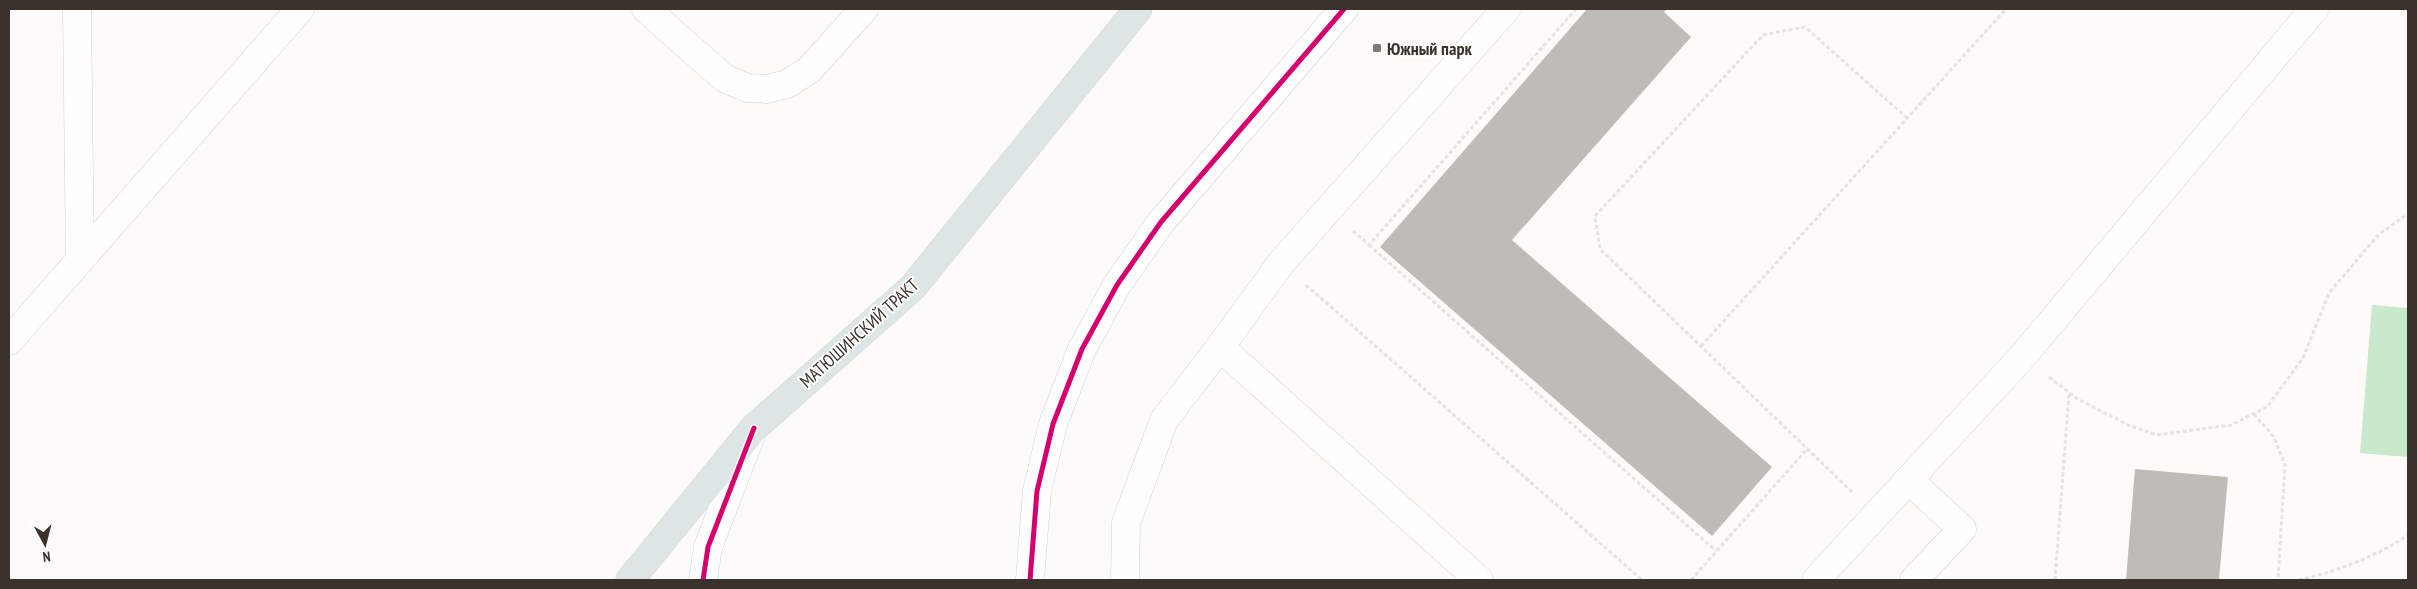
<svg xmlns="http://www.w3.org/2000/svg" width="2417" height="589" viewBox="0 0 2417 589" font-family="'PT Sans Narrow',sans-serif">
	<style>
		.green { fill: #c8e9cb }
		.building { fill: #bfbbb6 }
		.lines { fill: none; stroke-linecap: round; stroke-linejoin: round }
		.minor-casing { stroke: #d4d0cb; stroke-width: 29 }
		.major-casing { stroke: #d7d5d2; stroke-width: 29 }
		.path { stroke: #e4e2e2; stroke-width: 3; stroke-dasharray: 4 2.5; stroke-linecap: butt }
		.minor { stroke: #fffefe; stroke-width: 28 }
		.major { stroke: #dee5e5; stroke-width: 28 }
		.cycleway-casing { stroke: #fff; stroke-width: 8 }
		.cycleway { stroke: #d6006c; stroke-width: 5 }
		.poi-dot { fill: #7f7973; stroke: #fff; stroke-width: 2 }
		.labels { text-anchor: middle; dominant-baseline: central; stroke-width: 4; stroke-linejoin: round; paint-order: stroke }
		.poi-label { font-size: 18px; font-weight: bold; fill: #3b332b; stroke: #fff; text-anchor: start }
		.street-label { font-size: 18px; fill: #3b332b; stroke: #fff }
	</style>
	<rect width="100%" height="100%" fill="#fdfbf9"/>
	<path class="green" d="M2372 305 2408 308V457L2360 453Z"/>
	<path class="building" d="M1587 9H1667L1664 12 1691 37 1512 240 1772 467 1712 536 1380 247Z
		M2135 469 2228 477 2219 580H2126Z"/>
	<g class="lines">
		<g class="minor-casing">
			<path id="minor" d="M77 9 80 260
				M646 9 724 78 747 88 767 89 787 84 809 70 864 9
				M9 341 300 9
				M1220 347 1281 263 1506 9
				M1909 480 1962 529 1914 580
				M703 580 708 547 751 435
				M1030 580 1037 491 1053 424 1082 349 1117 285 1161 222 1344 9
				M1125 580 1126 523 1164 420 1220 347 1479 580
				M1816 580 2022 357 2314 9"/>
		</g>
		<g class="major-casing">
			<path id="major" d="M630 580 754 428 913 287 1138 9"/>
		</g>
		<path class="path" d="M1353 231 1369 245 1576 9
			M1369 245 1716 551
			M1306 285 1642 580
			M1701 346 2006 9
			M2049 377 2076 398 2130 426 2157 435 2231 425 2267 407 2303 358 2329 293 2379 234 2408 214
			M2254 414 2274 437 2285 465 2278 580
			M1852 492 1600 249 1595 216 1763 35 1805 27 1907 118
			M1691 580 1808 448
			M2055 580 2069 393
			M2299 580C2338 571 2375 557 2408 535"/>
		<use href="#minor" class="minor"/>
		<use href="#major" class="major"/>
		<g class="cycleway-casing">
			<path id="cycleway" d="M703 580 708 547 754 428
				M1030 580 1037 491 1053 424 1082 349 1117 285 1161 222 1344 9"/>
		</g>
		<use href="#cycleway" class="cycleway"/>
	</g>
	<rect class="poi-dot" x="1372" y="43" width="10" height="10" rx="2.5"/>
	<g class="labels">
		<g class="poi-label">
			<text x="1387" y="48">Южный парк</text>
		</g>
		<g class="street-label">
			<text transform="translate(859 333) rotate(-42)">МАТЮШИНСКИЙ ТРАКТ</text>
		</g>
	</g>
	<rect width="2417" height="589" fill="none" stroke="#3b332b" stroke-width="20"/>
	<g transform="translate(45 544) rotate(173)" stroke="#ffffff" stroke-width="4" paint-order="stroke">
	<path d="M0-4L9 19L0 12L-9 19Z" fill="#3b332b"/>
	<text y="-8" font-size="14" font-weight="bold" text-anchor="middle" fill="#3b332b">N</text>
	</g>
</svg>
